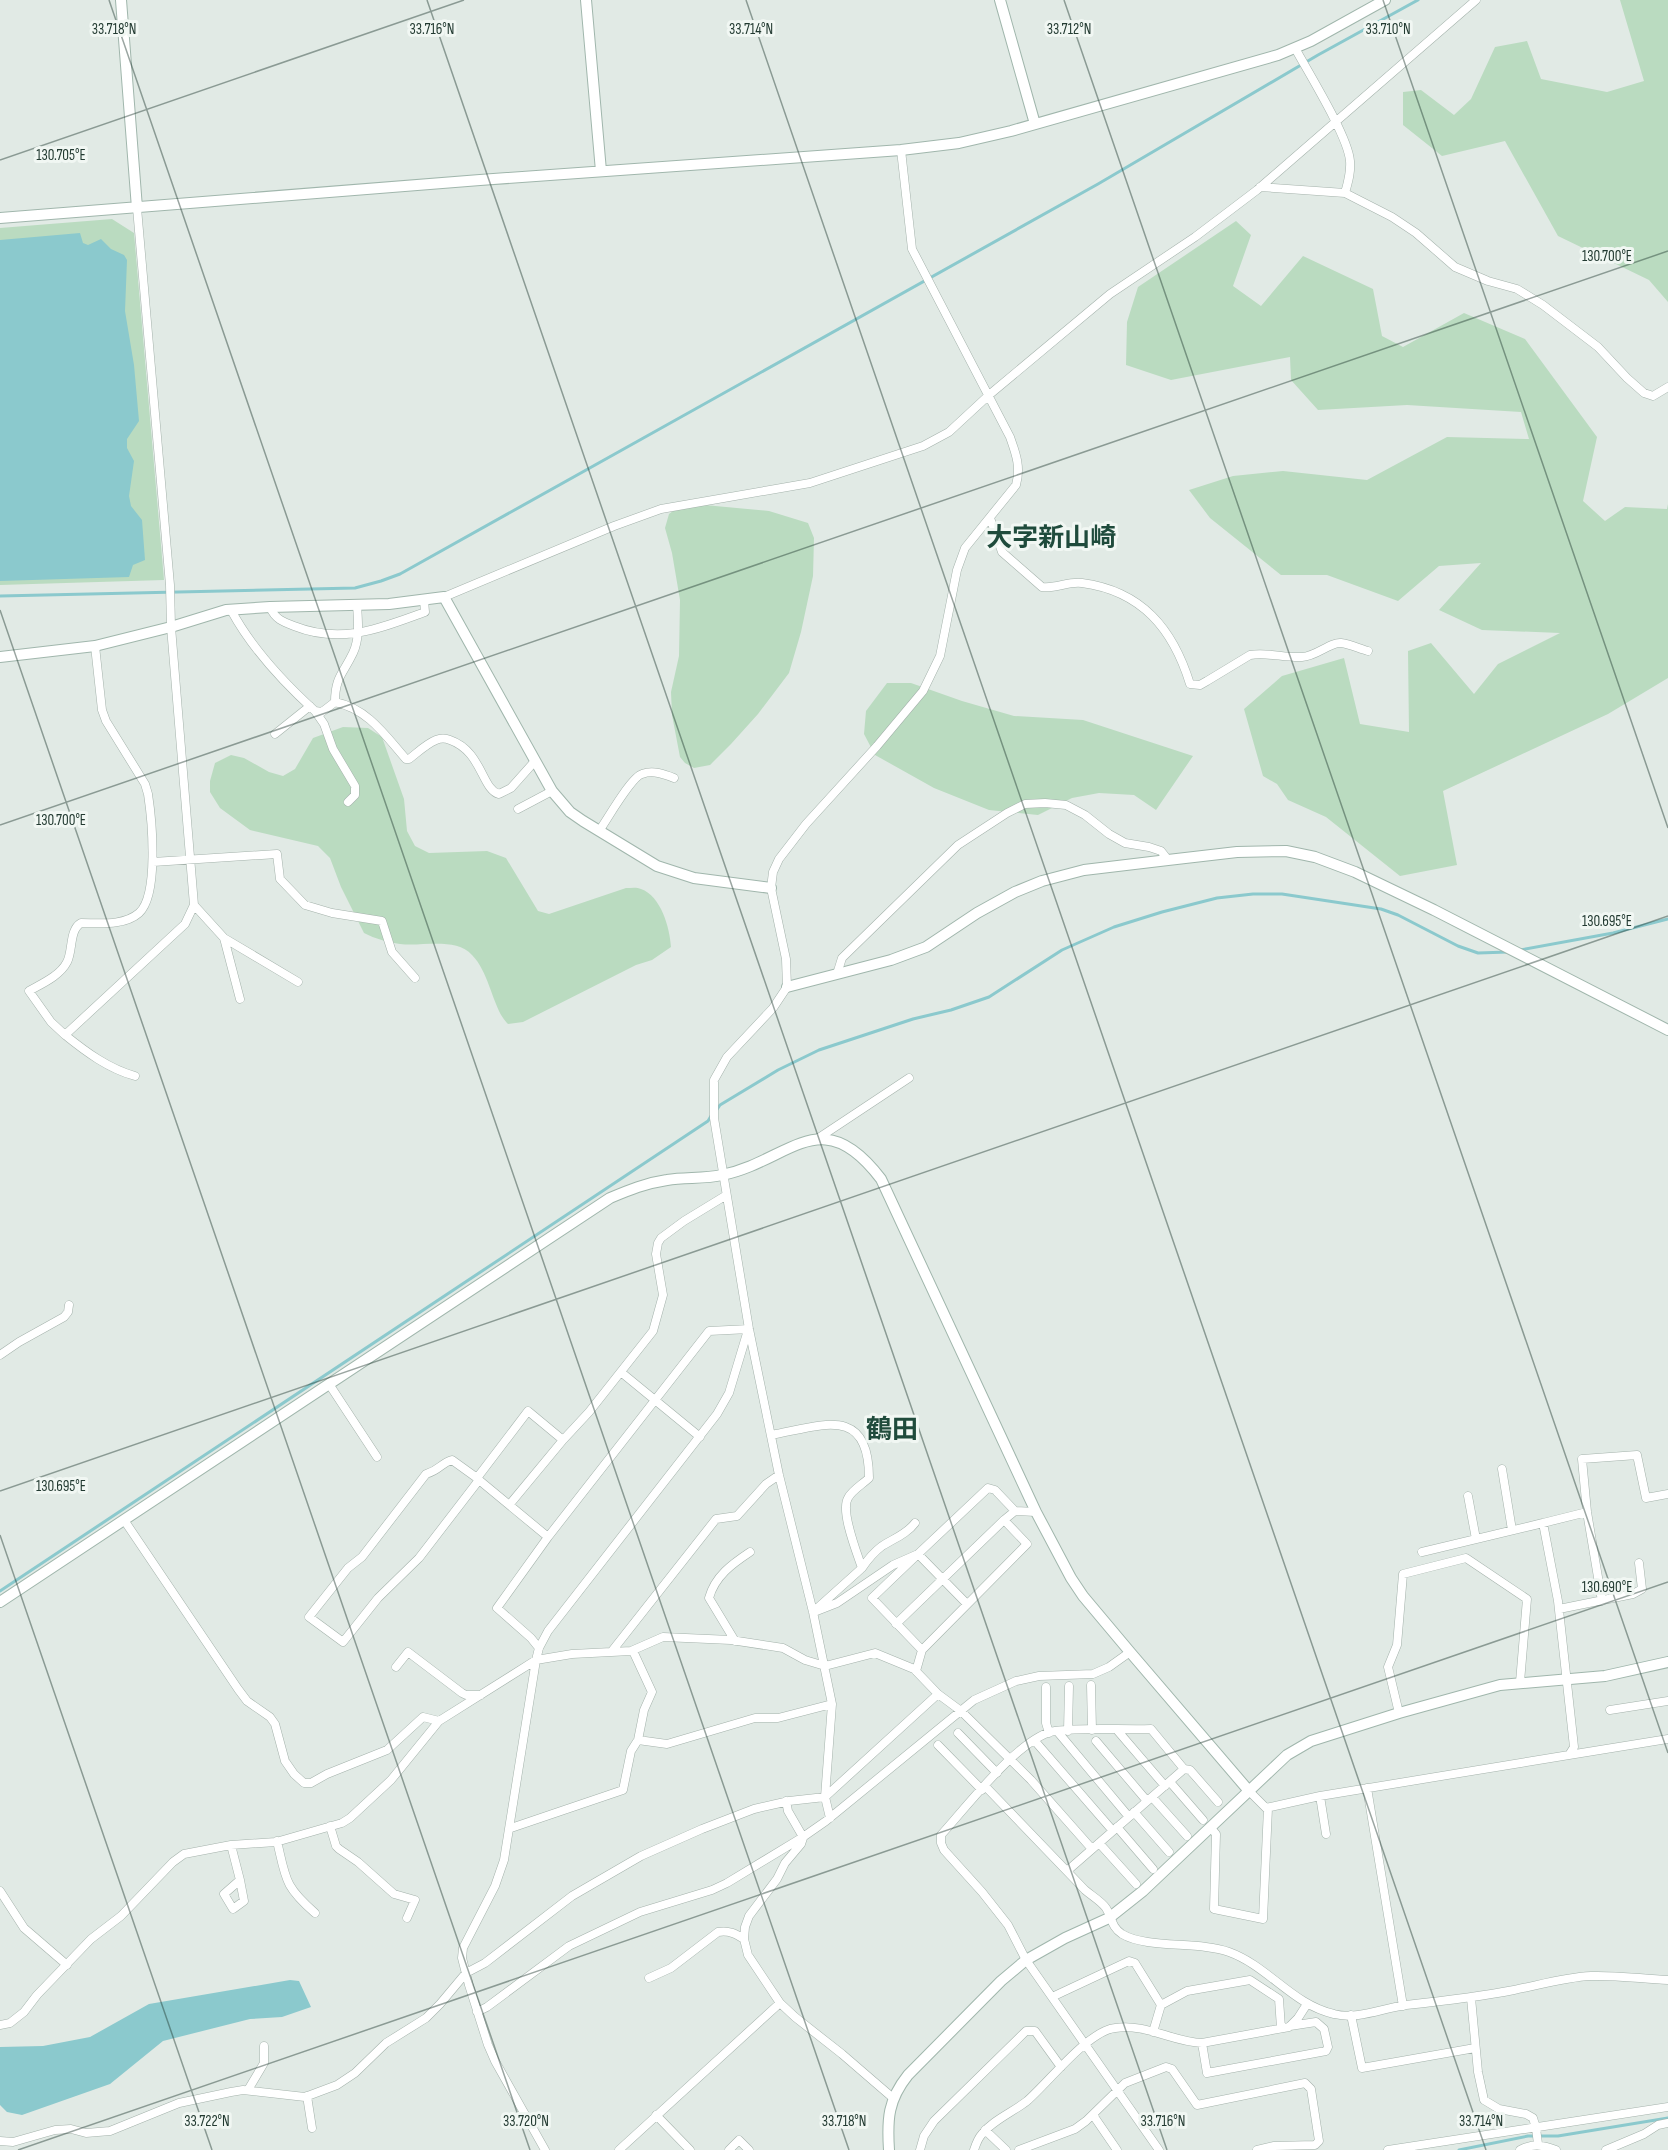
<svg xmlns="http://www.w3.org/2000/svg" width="1668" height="2150" viewBox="0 0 1668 2150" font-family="'Sofia Sans Condensed','Noto Sans JP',sans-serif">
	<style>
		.green { fill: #badbc0 }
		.water { fill: #8bc9cd }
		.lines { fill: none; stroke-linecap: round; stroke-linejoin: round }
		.stream { stroke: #8bc9cd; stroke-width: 3 }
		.street-casing { stroke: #a4b2ab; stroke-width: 9 }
		.secondary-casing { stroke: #a0b6ac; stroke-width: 12 }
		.street { stroke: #fff; stroke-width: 8 }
		.secondary { stroke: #fff; stroke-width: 10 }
		.ticks { fill: none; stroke: #223a31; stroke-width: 1.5; stroke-opacity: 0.45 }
		.labels { text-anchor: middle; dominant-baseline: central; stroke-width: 6; stroke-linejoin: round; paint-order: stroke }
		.quarter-label { font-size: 26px; font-weight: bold; fill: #1f4b3c; stroke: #f1f7f3 }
		.ticks-label { font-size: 15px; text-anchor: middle; fill: #223a31; stroke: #f1f7f3; stroke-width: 6; stroke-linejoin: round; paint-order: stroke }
	</style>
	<rect width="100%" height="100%" fill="#e1eae5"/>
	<path class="green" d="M1620 0H1668V302L1649 280 1558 236 1505 141 1442 156 1403 125V92L1421 90 1454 115 1471 99 1495 47 1527 41 1541 79 1607 92 1644 81Z
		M112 219 134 233 164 580 0 585V228Z
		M1236 221 1251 235 1233 286 1261 306 1303 256 1373 289 1382 336 1403 347 1464 313 1525 339 1597 437 1583 501 1605 521 1625 507 1667 509 1668 504V678L1608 714 1443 791 1457 865 1400 876 1326 817 1288 800 1277 784 1263 776 1244 709 1282 676 1344 658 1360 724 1409 732 1408 651 1431 643 1474 694 1498 664 1560 633 1482 630 1439 610 1481 563 1439 566 1398 601 1327 575H1281L1210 518 1189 490 1233 476 1283 471 1367 480 1447 437 1529 439 1521 412 1407 405 1318 410 1291 380 1290 357 1171 380 1126 365 1127 322 1138 287Z
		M683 503 769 511 808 523 814 538 813 576 801 632 789 673 758 714 731 744 710 765 694 768 685 763 680 757 672 715 671 692 679 656 680 600 672 553 665 528 669 514Z
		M887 683H911L962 701 1014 716 1083 720 1193 756 1156 810 1134 795 1099 793 1072 798 1038 815 989 810 934 788 875 755 864 734 866 711Z
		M343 727 368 728 382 737 404 799 407 831 415 846 429 853 487 851 506 858 538 911 549 914 626 888C631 888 637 887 641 889 661 896 670 928 671 947L652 960 636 965 523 1022 508 1024C493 1010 490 973 472 955 456 937 421 947 400 944 388 942 375 939 364 933L341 887 330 858 318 846 250 830 220 808 210 792V781L215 763 231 755 244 758 269 772 283 776 295 769 313 738Z"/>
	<path class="water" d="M80 233 83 243 88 245 101 239 111 249 124 255 127 260 125 311 134 365 139 421 127 439V448L134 461 129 496 131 506 142 520 145 560 133 565 129 577 0 581V240Z
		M290 1980 299 1981 311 2007 282 2017 250 2019 163 2041 110 2084 22 2115 7 2112 0 2105V2047L43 2046 90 2037 149 2004Z"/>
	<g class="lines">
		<path class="stream" d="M0 596 355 588 381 581 400 574 1098 184 1318 55 1418 0
			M1520 950 1613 933 1668 919
			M716 1111 720 1105 778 1070 819 1050 913 1019 951 1010 989 997 1062 950 1114 927 1162 912 1217 898 1253 894H1282L1381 909 1398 915 1458 946 1478 953 1508 952
			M0 1591 708 1121 711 1116
			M1459 2150 1528 2136H1558L1668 2118"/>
		<g class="street-casing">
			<path id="street" d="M1295 48C1308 72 1348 136 1350 161 1351 173 1348 182 1345 193L1392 217 1416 233 1455 267 1488 281 1517 289 1543 305 1598 347 1627 378 1644 393 1653 396 1668 387
				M1260 187 1345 193
				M990 518 1002 552 1042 587C1056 589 1068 581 1082 583 1142 591 1173 629 1190 684L1200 685 1207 681 1250 655C1268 652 1284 658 1302 657 1317 656 1330 642 1341 643 1350 644 1360 649 1368 651
				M444 597 614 526 661 509 810 483 923 446 949 432 989 395 1110 294 1195 237 1257 190 1476 0
				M270 607C275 619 283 622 294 626 342 645 380 628 425 612L424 600
				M231 610C252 649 282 681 315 711L322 712 335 702C368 709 385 735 406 759H409C417 753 426 744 436 740 441 738 445 738 450 740 482 751 482 790 499 794L511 788 535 761
				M335 702C335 677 343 674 353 653 360 638 358 621 357 605
				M315 711 324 724 333 749 355 786V795L348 802
				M275 734 310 706
				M518 809 552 791
				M599 831C607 820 631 777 642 774 653 770 664 774 674 778
				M153 862 277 854 280 879 305 905 332 913 382 921 392 952 415 978
				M194 905 224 938 298 982
				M224 938 240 999
				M837 974 842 958 958 845 1007 813 1025 804 1045 803 1066 805 1085 815 1109 834 1125 843 1149 847 1161 851 1168 860
				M65 1035 51 1022 29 991C41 984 60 976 67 962 73 951 69 930 81 923 100 923 124 926 139 913 159 895 152 820 148 794L145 784 106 721 102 710 95 646
				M135 1076C109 1069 86 1052 65 1035L185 924 194 905 171 627 170 585 137 208
				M817 1139 909 1078
				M0 1355 19 1342 64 1317 68 1312 69 1305
				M622 1373 700 1437
				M329 1384 377 1457
				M771 1435C821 1426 869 1404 869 1478 863 1484 852 1490 848 1498 840 1511 857 1553 862 1568L813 1612
				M1502 1469 1512 1530
				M477 1478 452 1460C441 1463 440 1470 426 1474L362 1557 348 1568 309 1617 343 1642 378 1598 419 1558 479 1480 477 1478 528 1411 563 1440 589 1412 653 1331 663 1295 656 1254 658 1243 661 1238 684 1221 725 1196
				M479 1480 548 1537
				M1468 1496 1476 1539
				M510 1504 563 1440
				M124 1520 238 1689 247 1701 270 1717 275 1724 285 1761 294 1774 304 1783H311L327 1774 387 1750 423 1717 439 1721
				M1422 1552 1543 1523
				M862 1568C868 1559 874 1552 882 1546 893 1539 907 1534 915 1523
				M1602 1601 1587 1512 1582 1459 1637 1455 1646 1498 1668 1494
				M967 1604 918 1554 872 1598 922 1650 1027 1544 1004 1520 1015 1511
				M1559 1609 1633 1594 1642 1589 1639 1563
				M814 1612 837 1603 893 1565 918 1554 988 1488 995 1490 1015 1511 1036 1512
				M896 1624 1004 1520
				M735 1641 709 1598C715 1576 732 1564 750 1552
				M539 1648 531 1638 497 1608 548 1537 709 1331 749 1329
				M612 1651 716 1519 737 1516 766 1484 779 1475
				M396 1667 408 1652 462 1693 466 1695H481
				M916 1671 922 1650
				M1091 1685 1092 1730
				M1046 1687V1723L1049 1733
				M1610 1710 1668 1701
				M1399 1713 1388 1667 1397 1645 1403 1574 1466 1558 1527 1599 1520 1682
				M1117 1730 1165 1786
				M1057 1731 1129 1817
				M1068 1731 1069 1686
				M958 1733 997 1773
				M638 1740 667 1744 755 1718H778L832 1704
				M1034 1740 1113 1831
				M1096 1741 1147 1801
				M938 1745 982 1790
				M1569 1755 1668 1739
				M1184 1769 1190 1770 1218 1802
				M1170 1782 1203 1820
				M985 1786 1085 1890C1092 1896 1101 1901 1106 1908 1112 1917 1111 1927 1122 1934 1147 1949 1199 1941 1229 1952 1268 1966 1293 2005 1334 2014 1357 2020 1383 2008 1406 2005 1443 2001 1478 1997 1514 1990 1539 1985 1566 1977 1591 1976 1616 1975 1643 1979 1668 1980
				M1367 1788 1403 2006
				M1249 1791 1266 1808 1320 1796 1569 1755 1574 1747 1558 1601 1543 1523 1587 1512
				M1320 1796 1326 1834
				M1152 1797 1187 1836
				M786 1801 788 1811 803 1837
				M1134 1812 1169 1852
				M830 1818 825 1797 832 1704 813 1612 779 1475 749 1329 714 1118V1080L727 1057 773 1008 787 987 786 959 771 888 773 872 779 859 806 824 877 746 923 691 940 656 957 570 965 548 1016 485C1021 467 1016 454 1010 437L912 249 901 150
				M330 1826 336 1846 339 1849 358 1862 394 1894 415 1900 407 1918
				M1117 1827 1153 1869
				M1210 1827 1216 1834 1214 1909 1263 1919 1268 1808
				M511 1828 623 1790 631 1751 638 1740 644 1710 652 1692 633 1651
				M803 1838 801 1844 785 1863 777 1879 749 1916 745 1927 744 1939 748 1955 780 2003 795 2017 842 2054 893 2098
				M277 1841C286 1879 284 1886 315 1913
				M1099 1843 1136 1884
				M231 1845 240 1880 224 1894 233 1909 244 1901 240 1880
				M1067 1871 1184 1769 1151 1729C1121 1730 1084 1727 1055 1731 1020 1736 965 1809 941 1835V1843L944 1850 982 1892 1008 1925 1026 1960 1159 2150
				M0 1891 24 1928 67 1965
				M649 1978 671 1968 718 1932C729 1930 736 1934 744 1939
				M1052 1997 1129 1961 1135 1963 1161 2005
				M1471 1998 1478 2072 1484 2100 1499 2109 1526 2114 1533 2118 1536 2128 1538 2144
				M477 2012 487 2007 569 1946 640 1912 712 1890 727 1883 803 1837 826 1821 974 1700 1016 1681 1039 1676 1093 1674 1109 1667 1130 1652
				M1351 2015 1362 2068 1475 2048
				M0 2025 10 2023 24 2012 37 1995 91 1939 121 1916 173 1862 184 1854 231 1845 276 1842 342 1823 350 1818 391 1780 439 1721 536 1660 572 1654 631 1651 663 1637 731 1640 783 1648 805 1660 825 1666 875 1653 914 1669 938 1694 961 1711 1031 1780 1092 1849
				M1153 2032 1161 2005 1187 1991 1250 1980 1279 1999 1281 2028
				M1202 2043 1207 2073 1326 2051 1328 2047 1324 2029 1316 2022 1290 2026
				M248 2090 264 2063V2046
				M307 2096 312 2128
				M656 2115 690 2150
				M1093 2115 1117 2150
				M985 2130 1006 2150
				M0 2141 13 2142 55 2130 71 2129 86 2133 110 2131 179 2103 231 2092 243 2090 305 2097 337 2085 355 2073 386 2043 426 2018 440 2004 466 1973 485 1963 572 1896 641 1856 702 1829 754 1809 789 1801 825 1797 938 1694
				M545 2150 495 2061 488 2045 469 1985 462 1958 463 1948 495 1886 504 1860 536 1660 539 1648 548 1631 717 1414 729 1393 748 1330
				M619 2150 780 2003
				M729 2150 739 2140 749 2150
				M920 2150 924 2136 934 2121 1026 2031H1035L1061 2067
				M974 2150C976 2144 978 2138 982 2134 993 2120 1013 2112 1027 2101 1049 2082 1088 2031 1115 2028 1145 2023 1173 2042 1202 2043L1289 2027 1298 2018 1307 2004
				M1019 2150 1075 2129 1086 2121 1125 2083 1166 2067 1172 2069 1197 2105 1305 2083 1311 2089 1319 2141 1315 2145 1274 2146 1257 2150
				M1388 2150 1668 2107
				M1520 2150C1533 2143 1542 2145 1556 2150
				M1606 2150 1644 2134 1658 2125 1668 2123"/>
		</g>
		<g class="secondary-casing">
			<path id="secondary" d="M121 0 137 208
				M586 0 601 171
				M1000 0 1035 124
				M0 218 480 180 901 150 959 143 1011 131 1278 55 1311 41 1385 0
				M0 657 95 646 171 627 226 610 270 607 389 604 444 597 552 791 570 812 583 821 657 866 694 878 771 888
				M787 987 891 960 926 947 977 913 1015 892 1042 881 1084 870 1168 860 1237 852 1286 851 1315 857 1355 872 1434 910 1668 1030
				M0 1602 610 1198C629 1190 646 1183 667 1180 685 1177 704 1179 722 1175 790 1161 821 1100 881 1179L1036 1512 1071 1578 1083 1596 1130 1652 1249 1791
				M889 2150C887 2119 888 2100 908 2075L1001 1981 1026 1960 1065 1938 1109 1918 1143 1891 1287 1755 1311 1741 1399 1713 1500 1685 1605 1676 1668 1662"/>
		</g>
		<use href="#street" class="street"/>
		<use href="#secondary" class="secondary"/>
	</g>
	<path class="ticks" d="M109 0 849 2150M427 0 1167 2150M746 0 1486 2150M1064 0 1668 1753M1383 0 1668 828M0 160 464 0M0 610 530 2150M0 825 1668 251M0 1491 1668 916M0 1535 212 2150M18 2150 1668 1582"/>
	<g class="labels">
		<g class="quarter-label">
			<text x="1051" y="538">大字新山崎</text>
			<text x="892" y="1430">鶴田</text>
		</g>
	</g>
	<g class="ticks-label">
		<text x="114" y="34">33.718°N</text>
		<text x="432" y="34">33.716°N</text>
		<text x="751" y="34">33.714°N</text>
		<text x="1069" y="34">33.712°N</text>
		<text x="1388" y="34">33.710°N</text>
		<text x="61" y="160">130.705°E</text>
		<text x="1607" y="261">130.700°E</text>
		<text x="61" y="825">130.700°E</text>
		<text x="1607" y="926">130.695°E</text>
		<text x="61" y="1491">130.695°E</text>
		<text x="1607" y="1592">130.690°E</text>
		<text x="207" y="2126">33.722°N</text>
		<text x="526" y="2126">33.720°N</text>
		<text x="844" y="2126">33.718°N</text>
		<text x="1163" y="2126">33.716°N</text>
		<text x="1481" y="2126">33.714°N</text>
	</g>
</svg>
